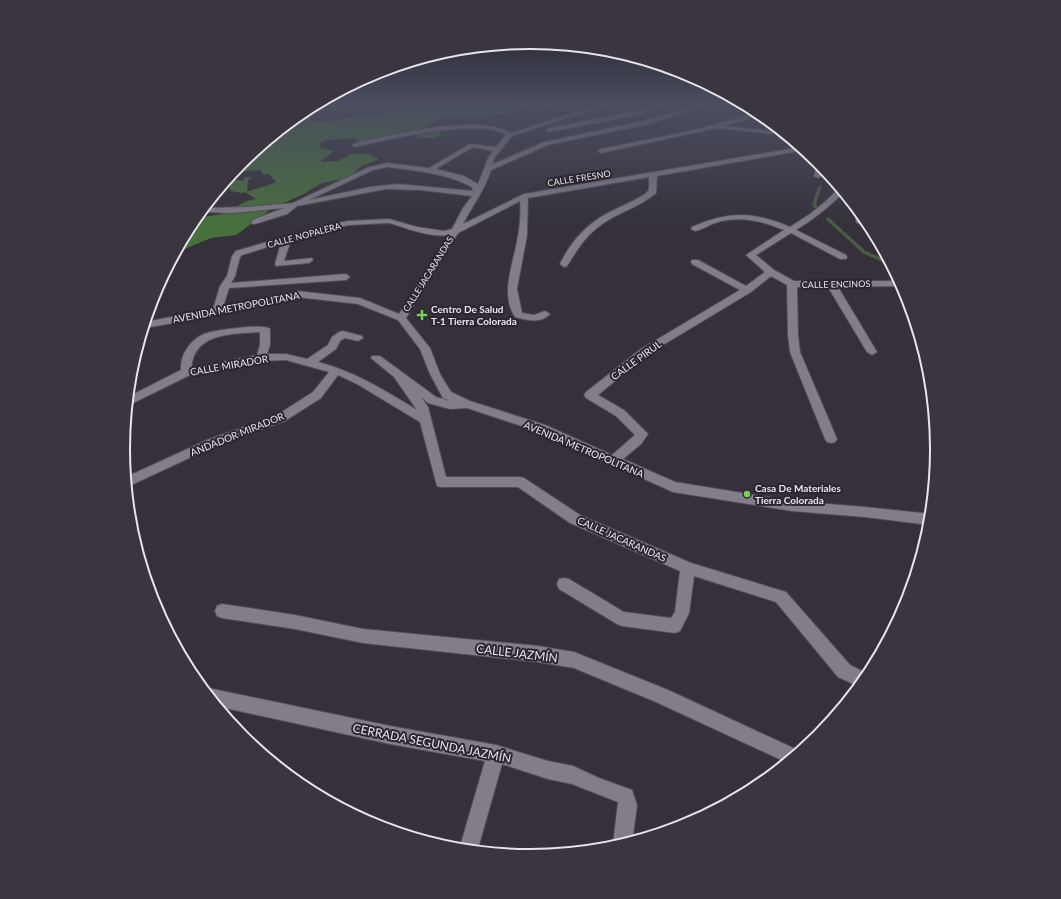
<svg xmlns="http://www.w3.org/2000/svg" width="1061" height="899" viewBox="0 0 1061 899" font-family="Lato,sans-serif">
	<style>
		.forest { fill: #47703b }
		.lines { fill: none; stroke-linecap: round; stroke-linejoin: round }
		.stream-far1 { stroke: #495d46; stroke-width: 3 }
		.stream { stroke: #495d46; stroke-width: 3.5 }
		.minor-casing { stroke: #514d55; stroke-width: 2 }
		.minor { fill: #827d88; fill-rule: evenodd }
		.poi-dot { fill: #75d25a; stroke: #2b2630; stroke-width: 1.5 }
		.labels { text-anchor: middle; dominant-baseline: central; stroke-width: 4; stroke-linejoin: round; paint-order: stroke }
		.far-street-label { font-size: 9px; fill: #e7e4ea; stroke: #2b2630 }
		.street-label { font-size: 10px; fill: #e7e4ea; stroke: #2b2630 }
		.poi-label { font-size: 10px; font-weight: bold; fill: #e7e4ea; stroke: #2b2630; text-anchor: start }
		.near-street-label { font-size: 12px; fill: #e7e4ea; stroke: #2b2630 }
		.rim { fill: none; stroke: #e7e4ea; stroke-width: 2 }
	</style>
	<rect width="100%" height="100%" fill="#35303a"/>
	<path class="forest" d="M318 103H352L339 110 310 112V119L313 120 314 122 341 120 357 115 368 116 394 111 401 107 410 108 421 103H566C562 105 555 107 550 107 535 107 527 101 513 113 501 115 493 111 481 119 475 115 451 115 444 117 437 119 430 124 424 127L440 131V135L433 138H417L419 131C402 128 391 136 376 139 370 141 363 140 357 142L356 138 331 140 329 138 319 144 320 148 334 151 320 162 338 161 352 154H369L379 159 362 166 347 178 322 183 302 195 274 207 236 235 211 238 180 251 182 256 174 257 196 218 222 214 247 201 256 199 245 192 242 193 231 191 229 187 222 186 227 180 228 183 237 180 243 181 244 180 243 178 252 177 248 180 247 192C254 189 271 185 276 182L269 174 264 175 260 170 243 171 237 174 235 171 243 161 304 111Z"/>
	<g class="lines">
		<path class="stream-far1" d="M817 196 820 187"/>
		<path class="stream" d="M817 195 814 205 818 209
			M828 219 864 252 891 264"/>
		<g class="minor-casing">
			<path id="minor" d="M603 103H614L512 136 494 158 493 164 544 142 647 120 706 103H717L648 124 548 145 491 170C485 190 472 206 463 224L524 194 801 147 805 150 657 176 656 193C642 205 626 210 610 219 588 232 580 245 567 266L564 267 560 264C570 243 586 225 606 214 619 207 633 202 645 194L649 190V177L528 198 527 235 517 289 522 313 534 315 545 311 550 314C541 324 526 320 515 317 500 294 513 265 517 241 520 228 521 214 520 201L458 233 406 318 430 348 440 374 451 392 470 401 545 425 612 455 635 435 616 416 586 398 584 395 586 392 641 349 740 290 692 264 691 262 692 260H698L746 286 765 272 746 255 784 230C763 221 738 215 715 223 708 225 702 230 695 231L691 229 692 227C728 211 753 211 790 227L810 214 826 201 840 187 844 192C829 207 814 219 796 230L846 255 847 257 846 259H840L791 233 756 255 774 270 794 281H900L903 286 838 287 877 352 872 355 867 352 828 287H797L798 335 800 352 837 439 835 442 831 443 827 442 825 439 790 352 788 335 787 285 771 276 751 292 648 354 598 395 624 410 648 434 641 444 623 459 675 482 792 501 865 507 931 514 930 525 865 517 792 511 673 492 537 431 467 408 450 409 428 403 421 397 428 407 446 477H520L524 478 580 515 691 563 786 592 850 665 870 675 860 687 838 677 776 602 694 576 689 613 680 631 675 633 622 626 617 624 559 589 557 584 559 579 564 578 569 579 624 612 671 618 675 612 680 571 570 523 518 487H441L437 486 420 422 357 384 338 375 321 398 285 421 215 446 127 487 126 477 207 440 277 415 313 392 329 372 286 360 261 361 190 375 127 406 128 397 181 370C180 355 190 340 204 334 213 330 265 323 270 329V345L267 354H286L307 359 328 345 332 337 339 332 343 331 362 336 363 338 358 341 345 338 340 341 336 349 318 362C356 372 384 390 417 410L394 377 371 358 372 356H380L436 397 450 401 443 398 430 374 420 349 398 320 358 304 297 297 180 322 144 328 145 322 213 309 220 286 227 276 232 256 236 251 318 227 348 221 389 219 417 227 444 231 452 229 463 208 472 196 420 190 386 189 297 206 287 214 255 224H252V220L284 208 233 213 201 212 204 208 248 207 293 203 369 167 388 163 429 168 470 144 496 147 506 135C478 117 388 140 355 147L353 146V144C389 135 479 113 511 133ZM473 147 493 151 488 158 478 184 464 176 436 169ZM388 167C417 171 446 173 472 187L473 191 398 184 370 187 309 200 373 170ZM389 223C406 228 431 238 449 235L399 314 360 298 297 291 223 307 229 288 346 280 350 277 346 274 231 283 235 276 240 257 242 255 281 243 275 264 276 266 309 263 313 260 312 258 284 261 291 240 348 225ZM260 332V345L257 355 192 368C191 363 193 360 194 356 204 332 238 334 260 332Z
				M662 103H672L638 115 549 132 546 130 549 128 637 111Z
				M757 111 760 114 748 119 724 126 770 131 773 133 772 134 717 128 601 153 598 151 601 149C653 138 707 130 757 111Z
				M818 161 823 166 822 176 818 178 814 176Z
				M856 218C864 217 869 223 873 229H868L856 222Z
				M222 604 295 615 363 629 538 646 574 652 668 690 802 752 788 763 656 702 574 668 538 662 363 643 295 629 222 618 217 616 215 611 217 606Z
				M208 688 390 726 496 745 548 761 573 766 599 778 632 790 637 805 632 843 614 848 613 845 618 802 572 784 548 779 502 764 477 852 459 850 485 761 390 744 216 706 203 690Z"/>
		</g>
		<use href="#minor" class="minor"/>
	</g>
	<linearGradient id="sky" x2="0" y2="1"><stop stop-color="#1d1a20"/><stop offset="0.45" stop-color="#4b4e60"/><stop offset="1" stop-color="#4b4e60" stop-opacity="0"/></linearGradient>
	<rect width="1061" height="229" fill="url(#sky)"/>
	<g class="poi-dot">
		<path d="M420 309h4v4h4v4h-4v4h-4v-4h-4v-4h4z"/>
		<circle cx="747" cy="494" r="4"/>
	</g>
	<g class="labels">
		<g class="far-street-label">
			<text transform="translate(579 178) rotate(-9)">CALLE FRESNO</text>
			<text transform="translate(304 235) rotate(-15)">CALLE NOPALERA</text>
			<text transform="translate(428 274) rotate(-58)">CALLE JACARANDAS</text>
			<text transform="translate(836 284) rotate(-1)">CALLE ENCINOS</text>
		</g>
		<g class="street-label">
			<text transform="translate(236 307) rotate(-11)">AVENIDA METROPOLITANA</text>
			<text transform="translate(636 360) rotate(-36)">CALLE PIRUL</text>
			<text transform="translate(229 365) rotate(-10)">CALLE MIRADOR</text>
			<text transform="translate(237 434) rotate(-22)">ANDADOR MIRADOR</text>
			<text transform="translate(584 449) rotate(23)">AVENIDA METROPOLITANA</text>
			<text transform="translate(622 539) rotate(24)">CALLE JACARANDAS</text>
		</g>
		<g class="poi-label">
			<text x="431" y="309">Centro De Salud<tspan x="431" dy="12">T-1 Tierra Colorada</tspan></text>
			<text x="755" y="488">Casa De Materiales<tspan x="755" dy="12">Tierra Colorada</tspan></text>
		</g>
		<g class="near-street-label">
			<text transform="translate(517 653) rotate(7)">CALLE JAZMÍN</text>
			<text transform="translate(432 743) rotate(11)">CERRADA SEGUNDA JAZMÍN</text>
		</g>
	</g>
	<path d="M0 0H1061V899H0ZM130 449a400 400 0 1 1 800 0a400 400 0 1 1-800 0Z" fill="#3a353f" fill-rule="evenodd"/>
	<path class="rim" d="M130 449a400 400 0 1 1 800 0a400 400 0 1 1-800 0Z"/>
</svg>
